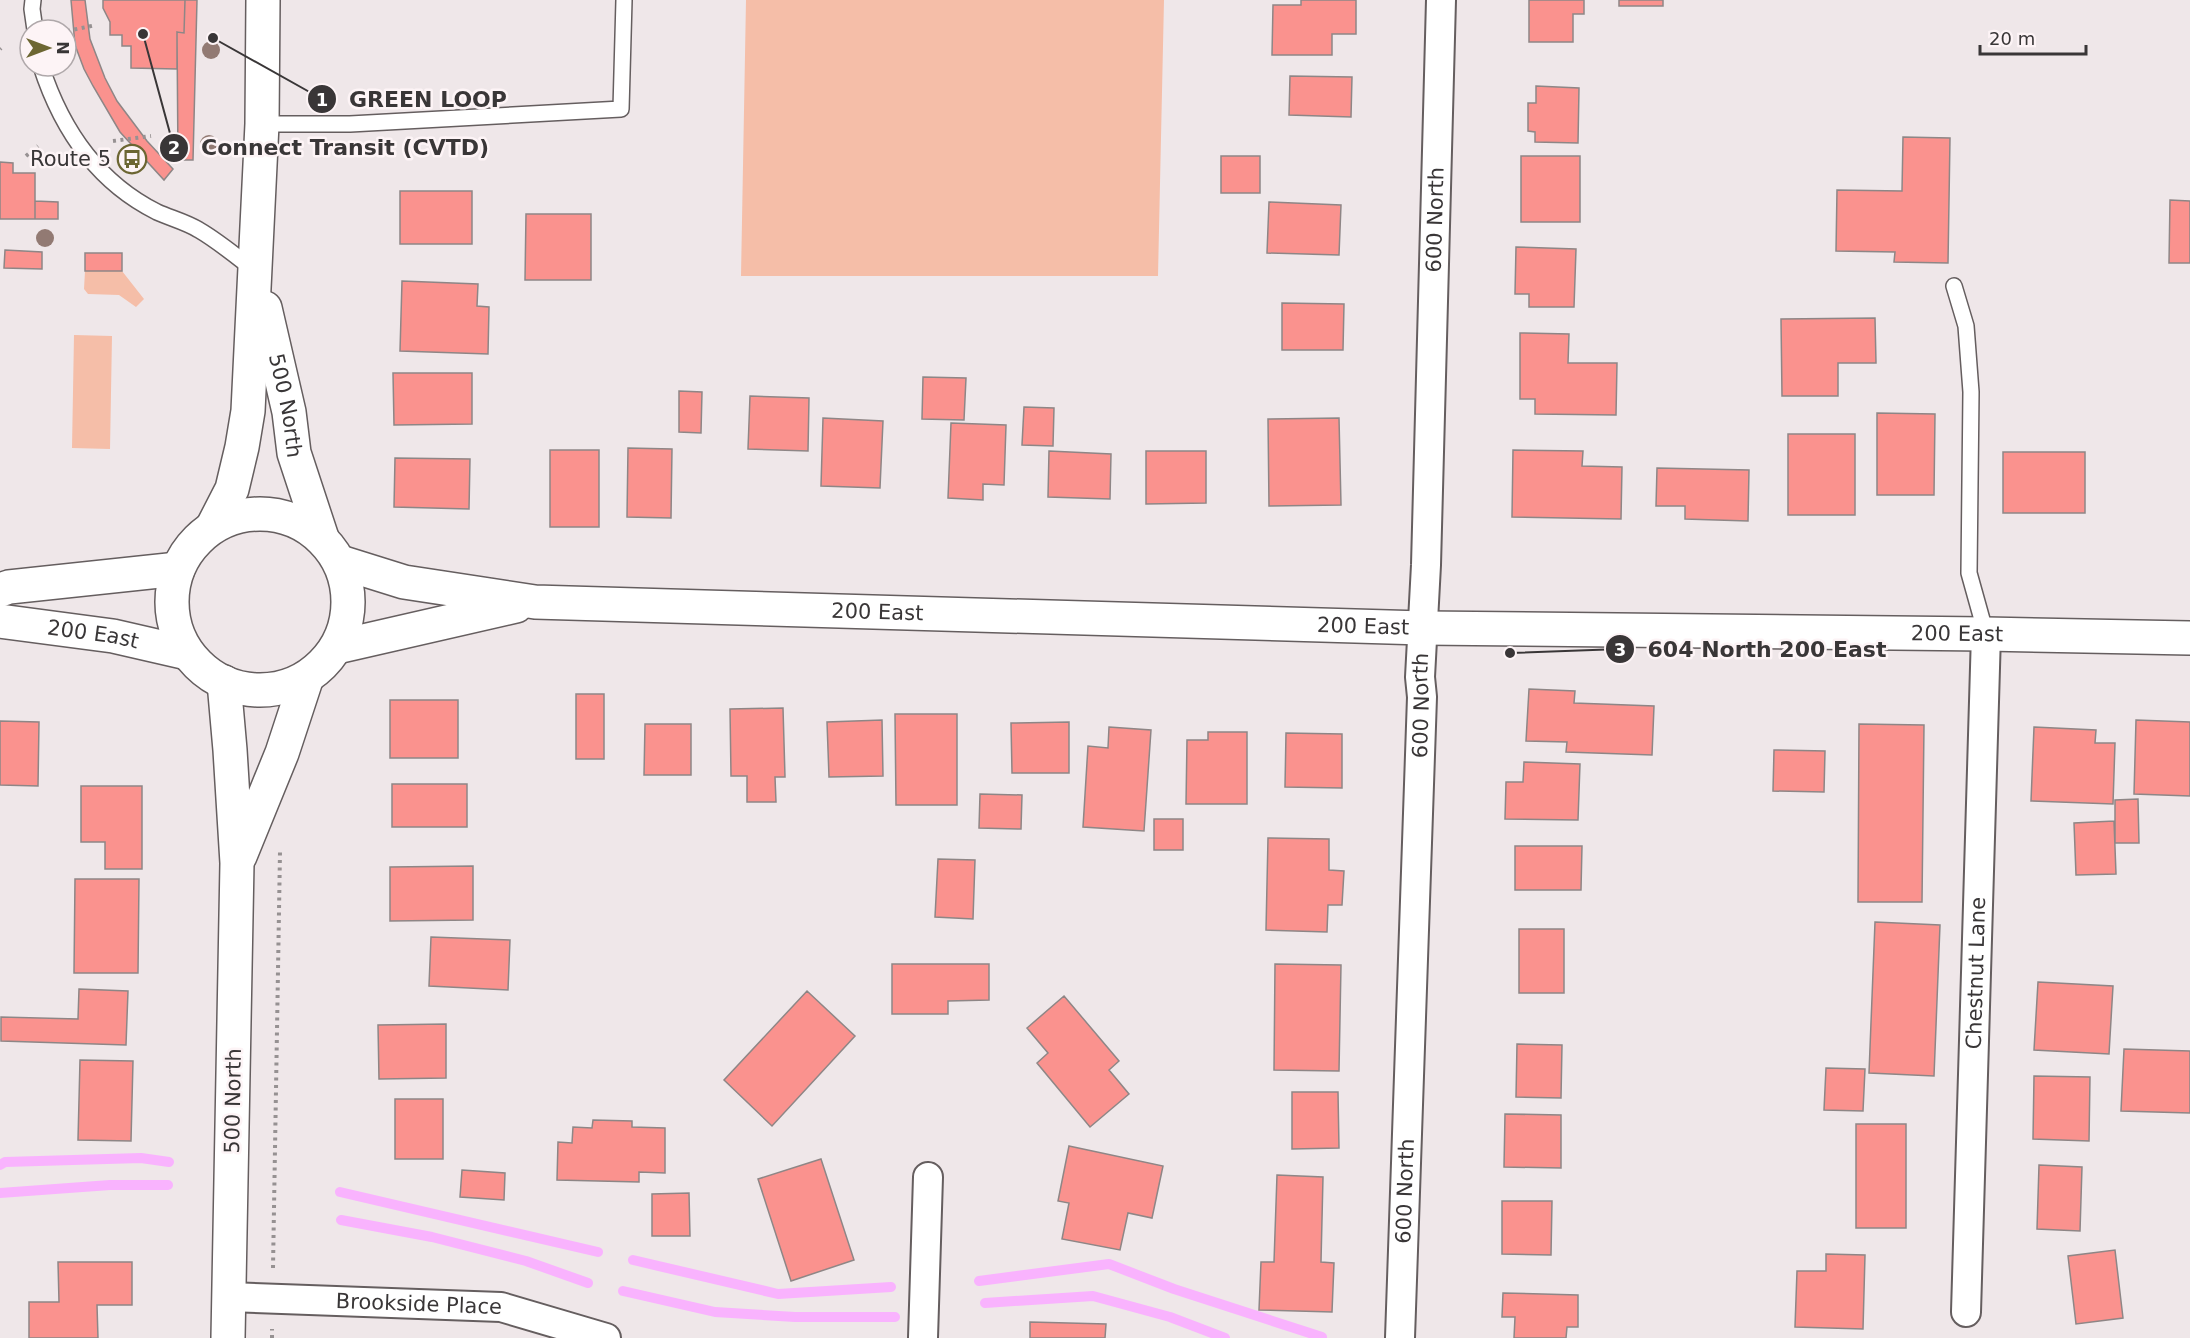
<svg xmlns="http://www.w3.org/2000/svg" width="2190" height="1338" viewBox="0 0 2190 1338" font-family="'DejaVu Sans',sans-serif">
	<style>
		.green { fill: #f5bea8 }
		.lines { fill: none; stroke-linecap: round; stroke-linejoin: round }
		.stream { stroke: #f9b3fe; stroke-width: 10 }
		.building { fill: #fa928e; stroke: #8e8686; stroke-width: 1.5 }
		.service-casing { stroke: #655e5f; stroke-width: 18 }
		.minor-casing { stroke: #655e5f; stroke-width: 32 }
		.tertiary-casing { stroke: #655e5f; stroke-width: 36 }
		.secondary-casing { stroke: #655e5f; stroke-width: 36 }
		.path { stroke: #969192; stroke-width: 4; stroke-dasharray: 3 4.5; stroke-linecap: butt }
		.service { stroke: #fff; stroke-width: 15 }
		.minor { stroke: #fff; stroke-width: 28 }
		.tertiary { stroke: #fff; stroke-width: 33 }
		.secondary { stroke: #fff; stroke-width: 33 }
		.tree { fill: #927a73 }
		.labels { text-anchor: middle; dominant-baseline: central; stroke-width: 5; stroke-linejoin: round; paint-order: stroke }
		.poi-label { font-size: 21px; fill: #393637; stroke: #fdf4f6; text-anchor: end }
		.street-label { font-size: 21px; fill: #393637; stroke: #fdf4f6 }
		.leader { fill: none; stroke: #393637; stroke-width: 2 }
		.callout-dot { fill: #393637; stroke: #fdf4f6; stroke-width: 2 }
		.mark-label { font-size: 18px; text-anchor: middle; font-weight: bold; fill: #fff }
		.callout-label { font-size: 22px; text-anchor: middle; font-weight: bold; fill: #393637; stroke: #fdf4f6; stroke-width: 5; stroke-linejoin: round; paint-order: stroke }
	</style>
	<rect width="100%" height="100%" fill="#efe7e9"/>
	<path class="green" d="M746 0H1164L1158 276H741Z
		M85 271H122L144 299 136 307 119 295 88 294 84 289Z
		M74 335 112 336 110 449 72 448Z"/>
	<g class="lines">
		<path class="stream" d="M0 1165 5 1162 141 1158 169 1162
			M340 1192 598 1252
			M0 1193 110 1185H168
			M341 1220 432 1237 526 1261 588 1283
			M633 1260 778 1294 891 1287
			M979 1281 1109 1264 1174 1289 1322 1337
			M623 1291 715 1312 795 1317H895
			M985 1303 1093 1296 1170 1317 1225 1338"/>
	</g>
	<path class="building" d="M71 0H85L90 39 105 78 117 101 147 141 173 169 164 180 120 132 93 86 84 69 75 45Z
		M103 0H185L184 33 177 32V69L131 68V46H122V35H110V22L103 8Z
		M185 0H197L193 160H178L177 32 184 33Z
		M1301 0H1356V34H1332V55H1272L1273 5H1301Z
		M1529 0H1584V14H1573V42H1529Z
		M1619 0H1663V6H1619Z
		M1290 76 1352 77 1351 117 1289 115Z
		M1536 86 1579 88 1578 143 1535 142V132L1528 131V103H1536Z
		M1903 137 1950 138 1948 263 1894 262 1895 252 1836 251 1837 190 1902 191Z
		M1221 156H1260V193H1221Z
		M1521 156H1580V222H1521Z
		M0 162 13 163V173H35V219H0Z
		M400 191H472V244H400Z
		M2170 200 2190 201V263H2169Z
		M35 201 58 202V219H35Z
		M1269 202 1341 205 1339 255 1267 253Z
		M526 214H591V280H525Z
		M1516 247 1576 249 1574 307H1529V294H1515Z
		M5 250 42 252V269L4 268Z
		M85 253H122V271H85Z
		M402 281 478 284 477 306 489 307 488 354 400 351Z
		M1282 303 1344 304 1343 350H1282Z
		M1875 318 1876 363H1838V396H1782L1781 319Z
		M1520 333 1569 334 1568 363H1617L1616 415 1535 414V399H1520Z
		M393 373H472V424L394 425Z
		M923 377 966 378 964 420 922 419Z
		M679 391 702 392 701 433 679 432Z
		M750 396 809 398 808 451 748 449Z
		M1024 407 1054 408 1053 446 1022 445Z
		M1877 413 1935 414 1934 495H1877Z
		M823 418 883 421 880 488 821 486Z
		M1339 418 1341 505 1269 506 1268 419Z
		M951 423 1006 425 1004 485 983 484V500L948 498Z
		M1788 434H1855V515H1788Z
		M628 448 672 449 671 518 627 517Z
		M550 450H599V527H550Z
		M1513 450 1583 451 1582 466 1622 467 1621 519 1512 517Z
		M1049 451 1111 454 1110 499 1048 497Z
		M1146 451H1206V503L1146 504Z
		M2003 452H2085V513H2003Z
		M395 458 470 459 469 509 394 507Z
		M1657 468 1749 470 1748 521 1685 519V506H1656Z
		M1529 689 1575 691 1574 703 1654 706 1652 755 1566 752 1567 742 1526 741Z
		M576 694H604V759H576Z
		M390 700H458V758H390Z
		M783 708 785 777H775L776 802H747V776H731L730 709Z
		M895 714H957V805H896Z
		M882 720 883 776 829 777 827 722Z
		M2136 720 2190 722V796L2134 794Z
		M0 721 39 722 38 786 0 785Z
		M1069 722V773H1012L1011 723Z
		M645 724H691V775H644Z
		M1859 724 1924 725 1922 902H1858Z
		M1109 727 1151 730 1144 831 1083 827 1088 746 1108 748Z
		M2034 727 2096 730 2095 743H2115L2113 804 2031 801Z
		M1208 732H1247V804H1186L1187 740H1208Z
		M1286 733 1342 734V788L1285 787Z
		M1774 750 1825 751 1824 792 1773 791Z
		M1524 762 1580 764 1578 820 1505 819 1506 782H1523Z
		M392 784H467V827H392Z
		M81 786H142V869H105V842H81Z
		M980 794 1022 795 1021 829 979 828Z
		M2138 799 2139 843H2115V800Z
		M1154 819H1183V850H1154Z
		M2114 821 2116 874 2076 875 2074 823Z
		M1268 838 1329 839V870L1344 871 1342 905H1328L1327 932 1266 930Z
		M1515 846H1582L1581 890H1515Z
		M938 859 975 860 973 919 935 917Z
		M473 866V920L390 921V867Z
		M75 879H139L138 973H74Z
		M1875 922 1940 925 1934 1076 1869 1073Z
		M1519 929H1564V993H1519Z
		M431 937 510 940 508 990 429 986Z
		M892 964H989V1000L948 1001V1014H892Z
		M1275 964 1341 965 1339 1071 1274 1070Z
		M2038 982 2113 986 2109 1054 2034 1050Z
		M79 989 128 991 126 1045 1 1041V1017L78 1019Z
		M807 991 855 1036 772 1126 724 1080Z
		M1064 996 1119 1061 1109 1070 1129 1094 1090 1127 1037 1063 1048 1053 1027 1028Z
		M446 1024V1078L379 1079 378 1025Z
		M1517 1044 1562 1045 1561 1098 1516 1097Z
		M2124 1049 2190 1051V1113L2121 1111Z
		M80 1060 133 1061 131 1141 78 1140Z
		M1826 1068 1865 1069 1863 1111 1824 1110Z
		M2034 1076 2090 1077 2089 1141 2033 1139Z
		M1292 1092H1338L1339 1148 1292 1149Z
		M395 1099H443V1159H395Z
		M1505 1114 1561 1115V1168L1504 1167Z
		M593 1120 632 1121V1127L665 1128V1173L639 1172V1182L557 1180 558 1142 572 1143 573 1127 592 1128Z
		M1856 1124H1906V1228H1856Z
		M1069 1146 1163 1166 1152 1218 1128 1213 1120 1250 1062 1239 1069 1203 1058 1201Z
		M821 1159 854 1260 791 1281 758 1179Z
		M2039 1165 2082 1167 2080 1231 2037 1229Z
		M462 1170 505 1173 504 1200 460 1197Z
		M1277 1175 1323 1177 1321 1262 1334 1263 1332 1312 1259 1310 1261 1262H1274Z
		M689 1193 690 1236H652V1194Z
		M1502 1201H1552L1551 1255 1502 1254Z
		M2115 1250 2123 1318 2076 1324 2068 1256Z
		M1826 1254 1865 1255 1863 1329 1795 1327 1797 1271H1826Z
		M58 1262H132V1305H97L98 1338H29V1302H59Z
		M1503 1293 1578 1295V1327H1567L1566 1338H1514L1515 1317H1502Z
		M1030 1322 1106 1324 1105 1338H1030Z"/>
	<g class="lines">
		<g class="service-casing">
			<path id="service" d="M33 0 32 9 35 30
				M41 66C61 128 97 182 157 212 170 218 186 222 199 230 218 241 236 256 254 270
				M262 124H350L621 109 624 0
				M1954 286 1966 326 1971 392 1969 573 1986 634"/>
		</g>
		<g class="minor-casing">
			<g id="minor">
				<path id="s1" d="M229 1297 501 1307 606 1338"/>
				<path id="s2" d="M1966 1312 1986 634"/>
				<path d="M923 1338 928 1177"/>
				<path id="s3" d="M1400 1338 1422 697 1420 677 1426 565 1441 0"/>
			</g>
		</g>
		<g class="tertiary-casing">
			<g id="tertiary">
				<path id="s4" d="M265 308 289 412 294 453 322 538"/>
				<path d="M213 526 232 489 242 447 248 411 262 124 263 0"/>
				<path d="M224 682 230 750 237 863 228 1338"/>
				<path d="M240 856 282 753 306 680"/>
			</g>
		</g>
		<g class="secondary-casing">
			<g id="secondary">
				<circle cx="260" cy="602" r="88"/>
				<path id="s5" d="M340 562 404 582 535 602 1423 628 1986 634 2190 638"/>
				<path d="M0 590 9 587 178 569"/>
				<path id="s6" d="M0 621 113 636 187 653"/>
				<path d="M337 647 516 606"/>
			</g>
		</g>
		<path class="path" d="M67 31 96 25
			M0 49 1 48
			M113 141 151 136
			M26 156 38 146
			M273 1268 280 852
			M272 1338V1329"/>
		<use href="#service" class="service"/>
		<use href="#minor" class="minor"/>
		<use href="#tertiary" class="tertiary"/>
		<use href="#secondary" class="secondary"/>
	</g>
	<g class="tree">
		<circle cx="211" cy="50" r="9"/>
		<circle cx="209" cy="144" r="9"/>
		<circle cx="45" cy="238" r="9"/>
	</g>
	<defs>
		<g id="bus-ring" transform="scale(1.5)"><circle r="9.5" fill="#fdf4f6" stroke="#6c6632" stroke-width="1.5"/><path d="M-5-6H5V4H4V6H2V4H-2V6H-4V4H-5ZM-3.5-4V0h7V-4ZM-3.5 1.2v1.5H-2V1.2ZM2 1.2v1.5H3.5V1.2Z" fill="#6c6632"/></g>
	</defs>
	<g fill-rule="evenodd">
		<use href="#bus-ring" x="132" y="159"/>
	</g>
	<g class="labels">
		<g class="poi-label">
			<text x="111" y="159">Route 5</text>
		</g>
		<g class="street-label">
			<text stroke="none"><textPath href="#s3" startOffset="1119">600 North</textPath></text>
			<text stroke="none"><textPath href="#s4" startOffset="100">500 North</textPath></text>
			<text stroke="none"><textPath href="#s5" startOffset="542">200 East</textPath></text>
			<text stroke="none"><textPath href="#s5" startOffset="1028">200 East</textPath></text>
			<text stroke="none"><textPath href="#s5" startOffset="1622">200 East</textPath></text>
			<text stroke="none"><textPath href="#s6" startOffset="94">200 East</textPath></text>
			<text stroke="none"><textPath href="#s3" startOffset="633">600 North</textPath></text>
			<text stroke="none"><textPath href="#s2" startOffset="339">Chestnut Lane</textPath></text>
			<text transform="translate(233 1101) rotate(-89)">500 North</text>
			<text stroke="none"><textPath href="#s3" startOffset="147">600 North</textPath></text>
			<text stroke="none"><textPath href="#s1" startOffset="190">Brookside Place</textPath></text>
		</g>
	</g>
	<path class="leader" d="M213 38L322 99M143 34L174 148M1510 653L1620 649"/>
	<g class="callout-dot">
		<circle cx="213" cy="38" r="6"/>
		<circle cx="143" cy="34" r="6"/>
		<circle cx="1510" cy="653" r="6"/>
		<circle cx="322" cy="99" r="15"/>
		<circle cx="174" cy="148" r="15"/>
		<circle cx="1620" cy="649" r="15"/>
	</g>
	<g class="mark-label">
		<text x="322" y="106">1</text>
		<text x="174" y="154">2</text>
		<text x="1620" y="656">3</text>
	</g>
	<g class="callout-label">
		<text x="428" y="107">GREEN LOOP</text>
		<text x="345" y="155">Connect Transit (CVTD)</text>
		<text x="1767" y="657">604 North 200 East</text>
	</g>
	<g transform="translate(48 48) rotate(90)"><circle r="28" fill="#fdf4f6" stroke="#afa8aa" stroke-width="1.5"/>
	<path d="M0-4.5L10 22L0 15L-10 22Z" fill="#6c6632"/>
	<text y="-9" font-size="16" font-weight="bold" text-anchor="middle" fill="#393637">N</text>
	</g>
	<path d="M1980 45v9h106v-9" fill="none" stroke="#393637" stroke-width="3"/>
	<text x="1989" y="45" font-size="18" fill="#393637" stroke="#fdf4f6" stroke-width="4.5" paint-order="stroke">20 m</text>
</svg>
